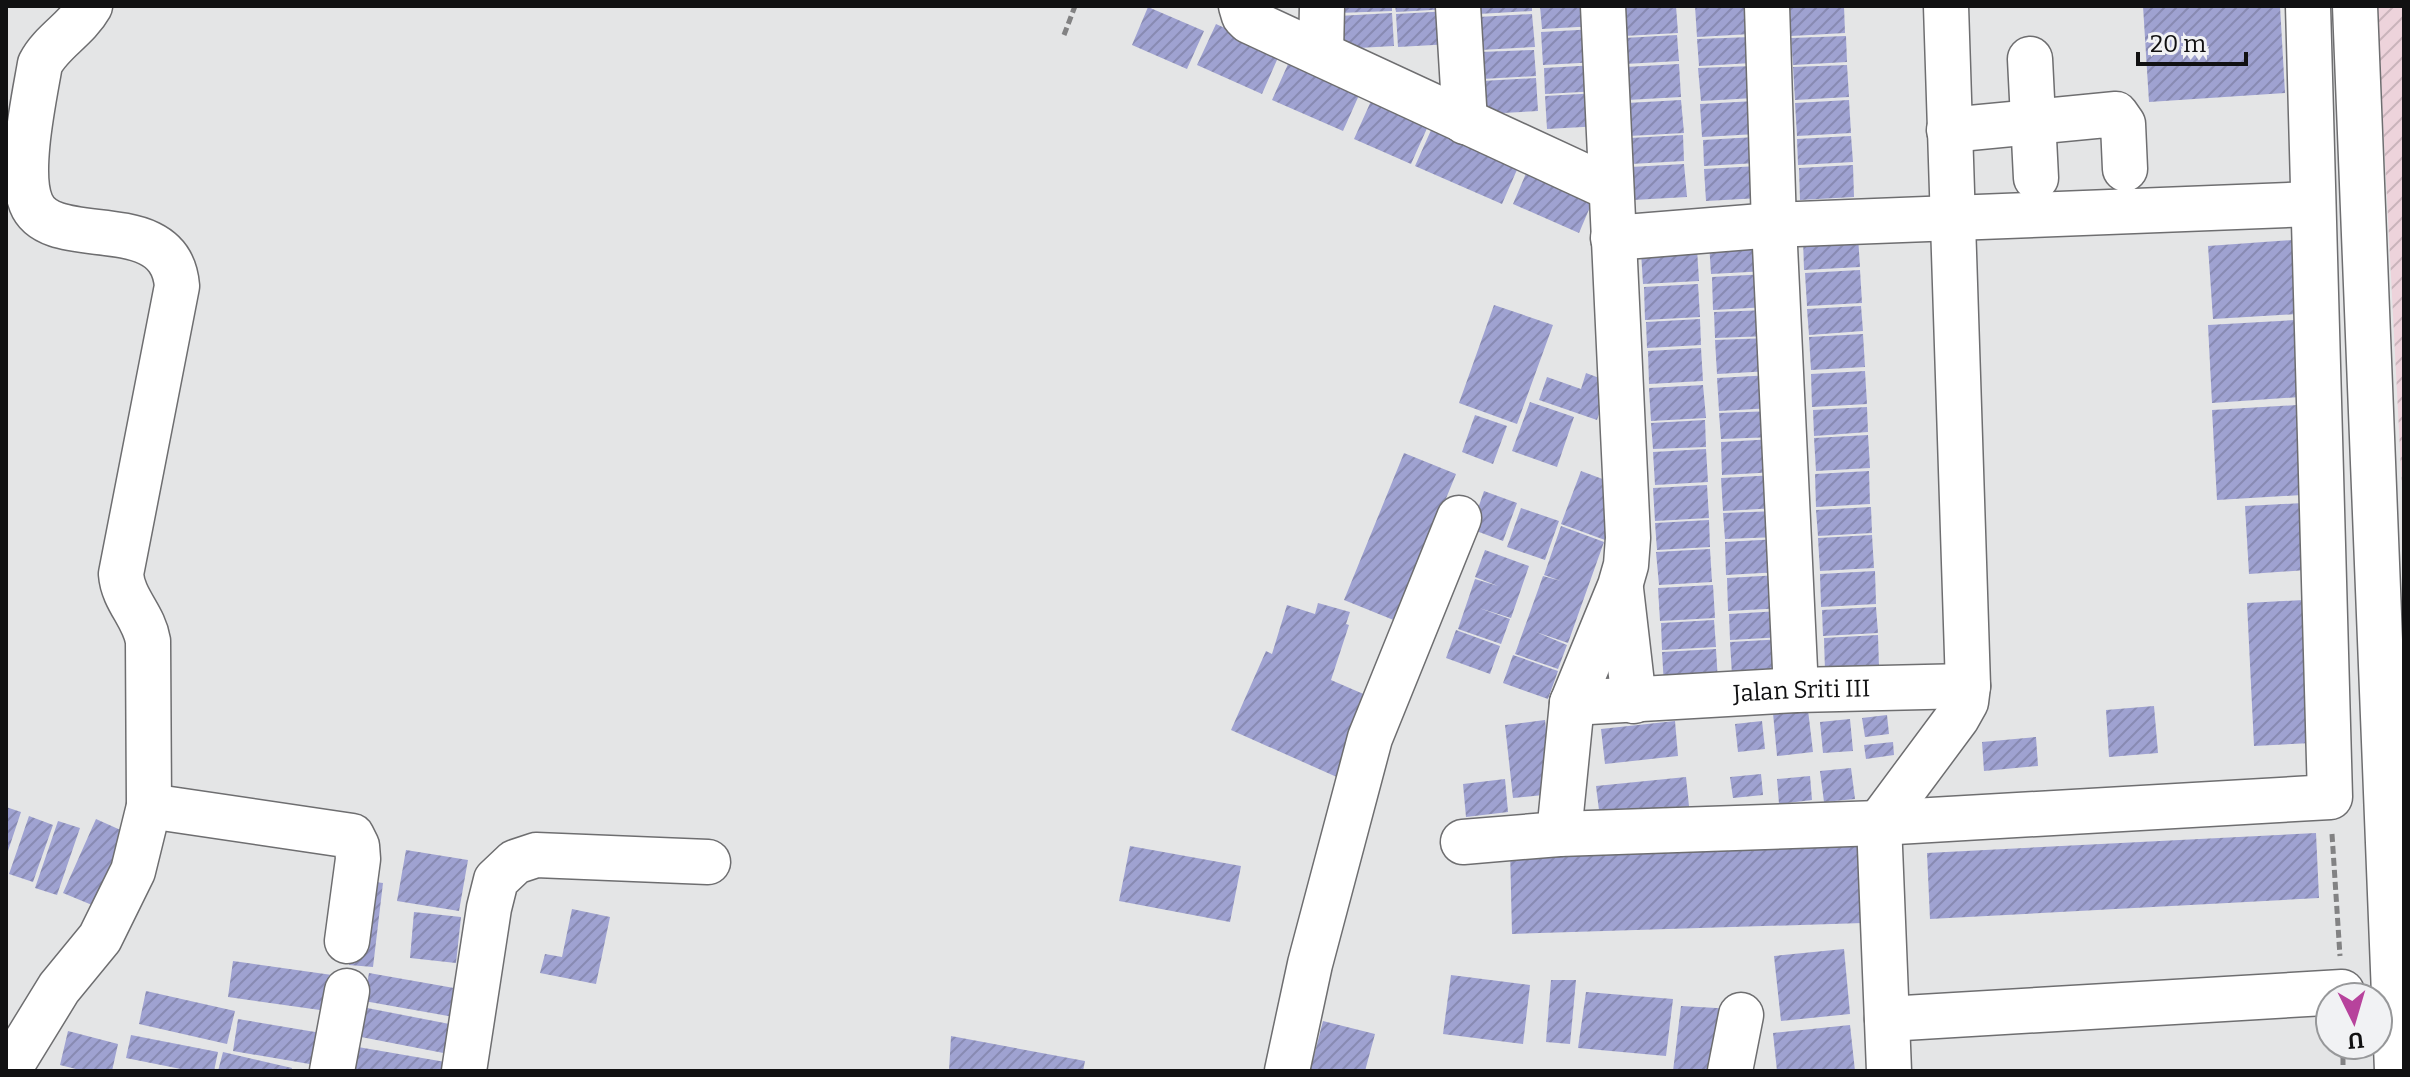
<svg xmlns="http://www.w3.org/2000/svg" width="2410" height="1077" viewBox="0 0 2410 1077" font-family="Bitter,serif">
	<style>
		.industrial { fill: url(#industrial-furrows) }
		.building { fill: url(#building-hatch) }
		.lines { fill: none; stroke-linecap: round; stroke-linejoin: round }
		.minor-casing { stroke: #6e6e70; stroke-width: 47 }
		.path { stroke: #828283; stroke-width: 5; stroke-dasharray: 8 4; stroke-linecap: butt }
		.minor { stroke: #fff; stroke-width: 44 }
		.labels { text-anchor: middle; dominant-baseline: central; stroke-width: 8; stroke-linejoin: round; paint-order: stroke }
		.street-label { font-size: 24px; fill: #111112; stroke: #f1f2f4 }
	</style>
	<defs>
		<pattern id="industrial-furrows" width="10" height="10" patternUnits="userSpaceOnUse" patternTransform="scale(2)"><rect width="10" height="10" fill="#edd3db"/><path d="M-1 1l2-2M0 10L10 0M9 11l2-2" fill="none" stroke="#cab4bb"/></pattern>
		<pattern id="building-hatch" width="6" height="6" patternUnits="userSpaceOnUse" patternTransform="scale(2)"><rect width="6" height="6" fill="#9fa2d1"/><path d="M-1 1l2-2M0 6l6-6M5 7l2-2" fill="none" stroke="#888ab2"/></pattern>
	</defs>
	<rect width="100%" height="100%" fill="#e4e5e6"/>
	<path class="industrial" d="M2377 6H2404V527Z"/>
	<path class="building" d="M1338 6H1392V11L1338 13Z
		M1395 6H1449V9L1396 12Z
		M1478 6H1532V11L1478 14Z
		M1540 6H1594L1595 26 1542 29Z
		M1622 6H1676L1678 33 1624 36Z
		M1695 6H1750L1751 34 1697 37Z
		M1790 6H1844L1845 33 1791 36Z
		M2143 6H2280L2285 93 2149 102Z
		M1148 7 1204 31 1187 69 1132 45Z
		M1450 11 1451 44 1398 47 1396 14Z
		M1392 13 1394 46 1340 49 1338 16Z
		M1532 14 1535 47 1480 50 1478 17Z
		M1216 24 1280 53 1262 94 1197 65Z
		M1596 29 1598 62 1543 65 1541 32Z
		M1677 35 1679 61 1625 64 1624 38Z
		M1846 36 1847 62 1793 65 1791 38Z
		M1751 37 1752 63 1699 66 1697 39Z
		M1534 50 1536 76 1482 79 1480 52Z
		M1293 53 1364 84 1343 131 1272 100Z
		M1679 64 1681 97 1627 100 1625 67Z
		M1597 65 1599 91 1545 94 1544 68Z
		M1847 65 1849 97 1795 100 1793 67Z
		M1753 66 1754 98 1701 101 1698 68Z
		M1536 78 1538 111 1484 114 1482 81Z
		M1376 90 1433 115 1411 164 1354 139Z
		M1599 93 1601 126 1547 129 1545 96Z
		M1681 100 1684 133 1629 136 1627 103Z
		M1849 100 1851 133 1797 136 1795 103Z
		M1755 101 1757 134 1702 137 1700 104Z
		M1436 119 1523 156 1502 204 1415 166Z
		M1683 135 1684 161 1631 164 1630 138Z
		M1851 136 1853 162 1798 165 1797 139Z
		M1756 137 1757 163 1704 166 1703 140Z
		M1530 164 1596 193 1579 233 1513 204Z
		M1684 164 1687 197 1633 200 1631 167Z
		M1853 165 1854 197 1800 200 1799 168Z
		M1758 166 1760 198 1706 201 1704 169Z
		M1858 236 1860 267 1804 270 1803 238Z
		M1765 239 1767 271 1711 274 1709 242Z
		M2292 240 2297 314 2213 319 2208 246Z
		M1697 249 1699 281 1643 284 1641 252Z
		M1860 270 1862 303 1807 306 1805 273Z
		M1767 274 1768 307 1713 310 1712 277Z
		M1698 284 1700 317 1645 320 1644 287Z
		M1494 305 1553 325 1517 424 1459 403Z
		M1861 306 1863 331 1809 335 1807 309Z
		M1768 310 1769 336 1715 338 1714 312Z
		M1700 319 1701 345 1647 348 1646 322Z
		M2295 320 2300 397 2212 403 2208 325Z
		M1863 334 1865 367 1811 370 1809 337Z
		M1770 338 1771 371 1717 374 1715 340Z
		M1701 348 1703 381 1649 384 1648 351Z
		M1865 371 1867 404 1812 407 1811 374Z
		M1586 373 1610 382 1597 420 1539 400 1547 377 1581 389Z
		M1772 375 1773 408 1719 411 1717 378Z
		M1703 385 1706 418 1651 421 1649 388Z
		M1530 402 1574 417 1557 467 1512 451Z
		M2297 405 2302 495 2217 500 2212 410Z
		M1867 407 1868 432 1814 436 1813 410Z
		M1773 411 1774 437 1721 439 1719 413Z
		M1475 415 1507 426 1493 464 1462 452Z
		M1705 420 1706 447 1653 449 1651 423Z
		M1868 435 1870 468 1816 471 1814 438Z
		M1775 439 1777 472 1722 475 1721 442Z
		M1706 449 1708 482 1655 485 1653 452Z
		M1404 453 1456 474 1396 621 1344 600Z
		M1581 471 1624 487 1605 540 1561 524Z
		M1869 471 1870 504 1816 507 1815 474Z
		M1776 475 1777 508 1723 511 1721 478Z
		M1707 485 1709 518 1655 521 1653 488Z
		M1484 491 1517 503 1503 541 1471 529Z
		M2303 503 2307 570 2249 574 2245 506Z
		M1871 507 1872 533 1818 536 1816 510Z
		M1521 508 1559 521 1545 560 1507 547Z
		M1777 511 1778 537 1725 539 1723 513Z
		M1709 520 1710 547 1657 550 1655 523Z
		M1561 526 1604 542 1568 643 1536 632 1567 645 1558 669 1515 654 1543 576 1561 581 1544 575Z
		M1872 535 1874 568 1820 571 1818 538Z
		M1779 539 1781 572 1726 575 1725 542Z
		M1710 549 1712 582 1659 585 1656 552Z
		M1485 550 1529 566 1511 618 1479 608 1510 619 1501 644 1458 629 1475 579 1498 586 1475 577Z
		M1875 571 1876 604 1821 607 1820 574Z
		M1781 575 1783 608 1728 611 1727 578Z
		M1713 585 1715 618 1660 621 1658 588Z
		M2304 600 2312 743 2254 746 2247 603Z
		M1318 603 1350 612 1346 624 1349 625 1331 680 1375 699 1339 778 1231 730 1266 651 1272 654 1287 605 1315 614Z
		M1876 607 1878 633 1823 636 1822 610Z
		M1782 611 1784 637 1730 640 1729 614Z
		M1714 620 1716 647 1662 650 1661 623Z
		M1456 630 1500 646 1490 674 1446 658Z
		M1878 635 1879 668 1825 671 1824 638Z
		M1784 639 1786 672 1732 675 1730 642Z
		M1716 649 1718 682 1664 685 1662 652Z
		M1513 655 1558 671 1548 699 1503 683Z
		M2154 706 2158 753 2109 757 2106 710Z
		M1808 710 1813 752 1777 756 1773 713Z
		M1887 715 1889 734 1865 737 1862 718Z
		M1850 719 1853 751 1823 753 1820 722Z
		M1545 720 1553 794 1513 798 1505 725Z
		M1675 721 1678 756 1605 764 1601 729Z
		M1762 721 1765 749 1738 752 1735 724Z
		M2036 737 2038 766 1984 771 1982 742Z
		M1893 742 1894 755 1866 759 1864 745Z
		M1851 768 1855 799 1824 802 1820 771Z
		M1761 774 1763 795 1733 798 1730 777Z
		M1810 776 1812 800 1779 804 1777 779Z
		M1686 777 1690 816 1601 826 1596 786Z
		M1505 779 1508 812 1466 817 1463 784Z
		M6 807 21 812 7 854H6Z
		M29 816 53 825 33 882 9 874Z
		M96 819 125 832 92 905 63 893Z
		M58 821 80 828 57 895 35 888Z
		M2316 833 2319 898 1930 919 1927 853Z
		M1861 838 1863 923 1512 934 1510 849Z
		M1130 846 1241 866 1230 922 1119 901Z
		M406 850 468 860 459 911 397 901Z
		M359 880 383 883 373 967 349 965Z
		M572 909 610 917 596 984 540 973 545 954 562 957Z
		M414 912 461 917 456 963 410 958Z
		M1844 949 1850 1014 1781 1021 1774 956Z
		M233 961 332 975 327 1011 228 997Z
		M369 973 471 991 465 1019 364 1001Z
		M1451 975 1530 985 1523 1044 1443 1034Z
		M1551 980H1576L1570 1044 1546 1042Z
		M146 991 235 1011 227 1044 139 1024Z
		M1586 992 1673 999 1666 1056 1578 1048Z
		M1681 1006 1734 1009 1723 1071H1673Z
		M362 1007 470 1028 464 1057 356 1036Z
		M238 1019 333 1035 327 1067 233 1051Z
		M1323 1021 1375 1034 1365 1071H1310Z
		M1850 1025 1855 1071H1777L1773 1033Z
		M68 1031 118 1044 112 1071H84L60 1065Z
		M131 1035 218 1052 214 1071H191L126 1058Z
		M951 1036 1085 1061 1083 1071H949Z
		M358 1047 457 1064 456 1071H353Z
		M223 1052 292 1068 291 1071H218Z"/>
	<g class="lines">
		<g class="minor-casing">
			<g id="minor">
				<path d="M1241 6 1244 16 1249 21 1610 188"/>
				<path d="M1458 6 1465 122"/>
				<path d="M1767 6 1774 225 1796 690"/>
				<path d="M2355 6 2397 1071"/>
				<path d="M1321 53 1322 6"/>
				<path d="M2030 59 2036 178"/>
				<path d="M1949 130 2116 114 2123 124 2125 169"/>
				<path d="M1613 238 1774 225 2313 204"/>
				<path d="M1621 589 1634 701"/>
				<path id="s1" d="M1572 703 1796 690 1968 686"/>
				<path d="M149 806 352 836 357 846 358 859 347 941"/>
				<path d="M1559 834 1572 703 1620 586 1626 565 1628 538 1603 6"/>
				<path d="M1463 842 1559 834 1879 823 2330 797 2308 6"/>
				<path d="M1887 1019 2342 992"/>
				<path d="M8 1071 59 988 100 938 133 871 149 806 148 641C144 616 123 600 121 574L177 286C170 205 51 254 31 203 18 172 34 99 40 64 51 42 77 29 90 6"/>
				<path d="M332 1071 347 991"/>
				<path d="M464 1071 489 908 496 880 515 862 536 855 708 862"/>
				<path d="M1287 1071 1310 964 1370 738 1459 518"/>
				<path d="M1730 1071 1741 1015"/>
				<path d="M1889 1071 1879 823 1957 718 1966 702 1968 686 1946 6"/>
			</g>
		</g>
		<path class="path" d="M1064 35 1075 6
			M2332 834 2340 956
			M2343 1045V1071"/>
		<use href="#minor" class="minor"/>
	</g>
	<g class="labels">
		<g class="street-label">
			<text stroke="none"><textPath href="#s1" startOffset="230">Jalan Sriti III</textPath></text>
		</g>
	</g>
	<rect width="2410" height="1077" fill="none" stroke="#111112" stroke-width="16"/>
	<g transform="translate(2354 1021) rotate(175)"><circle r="38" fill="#f1f2f4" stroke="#97989a" stroke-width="2"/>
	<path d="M0-6L14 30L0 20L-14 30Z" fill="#b7439c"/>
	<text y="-12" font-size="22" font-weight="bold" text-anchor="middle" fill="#111112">U</text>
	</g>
	<path d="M2138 52v12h108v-12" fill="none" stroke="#111112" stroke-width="4"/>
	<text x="2150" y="52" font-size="24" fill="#111112" stroke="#f1f2f4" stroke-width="6" paint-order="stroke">20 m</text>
</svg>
